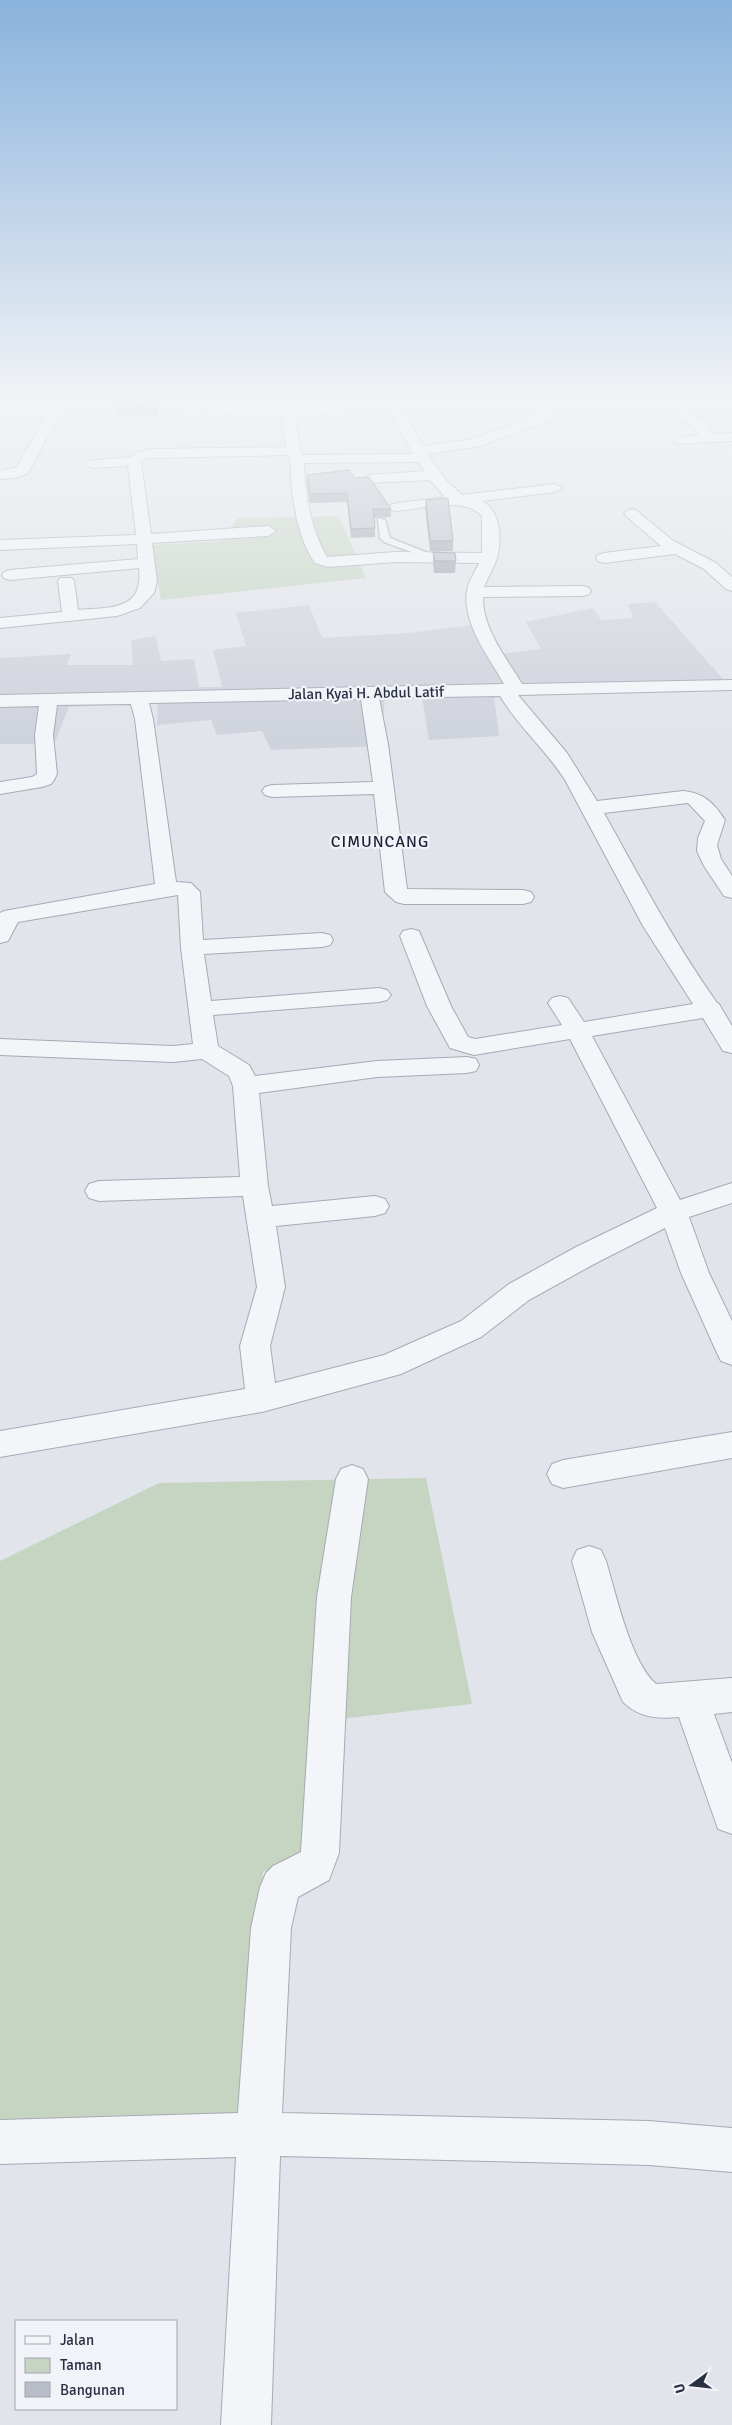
<svg xmlns="http://www.w3.org/2000/svg" width="732" height="2425" viewBox="0 0 732 2425" font-family="Signika,sans-serif">
	<style>
		.built { fill: #cfd3dc }
		.green { fill: #c5d5c2 }
		.lines { fill: none; stroke-linecap: round; stroke-linejoin: round }
		.lane-casing { stroke: #a6aab5; stroke-width: 3 }
		.street-casing { stroke: #a6aab5; stroke-width: 2 }
		.lane { fill: #f4f5f8; fill-rule: evenodd }
		.street { fill: #f4f5f8; fill-rule: evenodd }
		.wall { fill: #9ea3ac }
		.shaded-wall { fill: #81848c }
		.building { fill: #b8bdc8; stroke: #81848c }
		.labels { text-anchor: middle; dominant-baseline: central; stroke-width: 4.5; stroke-linejoin: round; paint-order: stroke }
		.far-street-label { font-size: 15px; fill: #293043; stroke: #f1f3f8 }
		.far-quarter-label { font-size: 16px; letter-spacing: 1px; fill: #1b2134; stroke: #f1f3f8 }
	</style>
	<rect width="100%" height="100%" fill="#e1e4ea"/>
	<path class="built" d="M655 602 730 687 494 697 499 736 429 740 422 697 385 698 381 746 271 750 262 731 217 735 211 720 157 725 158 703 69 707 54 744H0V658L71 654 67 665H133L131 640 156 636 161 661 194 659 199 687H222L213 650 246 646 236 613 309 605 322 638 408 633 488 623 501 654 541 649 526 622 593 608 601 620 633 618 628 604Z"/>
	<path class="green" d="M339 516 366 578 161 600 151 545 222 541 238 518Z
		M426 1478 472 1704 331 1720 322 1876 263 1871 251 2148 0 2143V1561L159 1483Z"/>
	<g class="lines">
		<g class="lane-casing">
			<path id="lane" d="M378 518 385 520 390 538 438 557 431 559 384 542 380 538Z"/>
		</g>
		<g class="street-casing">
			<path id="street" d="M413 400H458L452 404 402 409 423 446 473 439 542 413 523 400C537 400 547 401 557 414L547 422 480 446 427 454 446 480 462 495 555 484 562 488 555 492 482 501C501 511 502 539 497 558 494 568 488 577 484 587L583 586 589 588 591 591 589 594 583 596 483 597C482 628 507 659 522 684L732 680V690L518 695 567 753 597 801 683 791C704 793 714 803 725 820L717 845 721 859 732 876V898L724 896 704 866 697 851 698 838 705 821 688 803 604 813C640 878 674 942 717 1003L719 1004 732 1026V1053L723 1051 703 1018 592 1036 680 1200 732 1183V1203L689 1217 709 1273 732 1321V1365L721 1361 717 1353 681 1273 665 1228 596 1263 529 1300 481 1337 401 1374 262 1412 0 1457V1431L245 1389 240 1346 257 1287 243 1196 99 1201 89 1198 85 1191 89 1184 99 1181 240 1177 233 1086 229 1076 202 1059 173 1062 0 1055V1039L173 1046 193 1044 181 948 178 895 18 922 8 941 0 943V913L4 911 155 884 135 719 131 704 57 705 53 735 57 774 54 780 51 784 42 787 0 794V782L32 777 37 774 35 735 39 706 0 707V695L504 684C489 657 462 624 467 591 468 581 475 572 479 563L396 562 328 567 315 563C299 540 294 509 291 482 290 474 292 462 289 455L147 458 141 462 151 534 268 526 276 531 268 536 152 543 157 581 154 593 140 608 117 616 0 628V618L62 612 58 581 60 578H72L74 581 78 610C110 607 144 611 139 568L10 580 4 578 2 575 4 572 10 570 138 559 137 544 0 550V540L136 535 128 466 92 468 85 464 87 461 131 457 138 452 154 449 286 447 282 416 98 409 60 413 28 473 16 478 0 479V471L17 467 46 415 0 420V412L98 401 288 408 365 405ZM389 410 413 454 302 455 300 451 295 416ZM304 463 418 462 425 471 370 475 363 479 370 483 430 480 445 497 392 504 390 507 392 510 397 511C421 509 464 496 482 516V553L396 552 327 557C311 530 305 494 304 463ZM500 696C518 726 546 750 565 780L643 926 693 1004 584 1022 568 998 560 996 552 998 548 1003 562 1025 475 1039 468 1037 451 1006 419 931 411 929 403 931 400 936 427 1006 450 1048 474 1055 570 1039 657 1208 576 1247 509 1284 461 1321 384 1355 275 1383 270 1346 285 1287 276 1226 375 1216 385 1213 389 1206 385 1199 375 1196 272 1206 268 1186 259 1093 377 1077 467 1073 476 1071 479 1065 476 1059 467 1057 377 1061 255 1076 249 1065 218 1046 213 1015 379 1002 387 1000 391 995 387 990 379 988 211 1001 204 954 322 947 330 945 333 940 330 935 322 933 203 940 200 892 191 883 176 882 153 719 149 703 361 699 373 782 272 785 265 787 262 791 265 795 272 797 374 794 385 892 396 902 404 904H523L531 902 534 897 531 892 523 890 407 889 388 744 379 698Z
				M674 400H687L692 415 704 420 712 434 732 433V441L676 444 674 441 676 438 699 435 694 426 681 420Z
				M631 509 636 510 672 540 716 563 732 577V591L726 589 704 569 675 554 604 563 598 561 596 558 598 555 604 553 661 546 626 516 624 513Z
				M732 1432V1458L563 1488 552 1484 547 1474 552 1464 563 1460Z
				M352 1465 363 1469 368 1479 351 1597 339 1853 329 1880 298 1897 291 1928 282 2113 649 2121 732 2128V2172L649 2165 280 2156 271 2425H221L236 2157 0 2164V2120L238 2113 251 1928 260 1887 266 1873 273 1866 301 1852 317 1597 336 1479 341 1469Z
				M589 1546 601 1550 606 1561C616 1594 631 1663 656 1684L732 1678V1712L714 1714 732 1763V1834L718 1829 679 1717C657 1719 640 1718 623 1702L592 1632 572 1561 577 1550Z"/>
		</g>
		<use href="#lane" class="lane"/>
		<use href="#street" class="street"/>
	</g>
	<path class="wall" d="M125 400H163L162 402Z
		M157 403 158 413 157 416 116 417 115 407Z
		M307 475 355 478 391 509V517L374 518 375 528V537L351 538 347 502 310 503 307 484Z
		M426 500 453 541V551H430L425 509Z
		M433 552 456 561 455 573H434L433 564Z"/>
	<path class="shaded-wall" d="M157 403 158 413 157 416 156 406Z"/>
	<path class="building" d="M116 402 157 403 156 406 115 407Z
		M349 470 355 478 369 477 391 509H373L375 528 351 529 347 493 310 494 307 475Z
		M448 498 453 541H430L426 500Z
		M433 552 455 553 456 561H435Z"/>
	<linearGradient id="sky" x2="0" y2="1"><stop stop-color="#89b2dc"/><stop offset="0.54" stop-color="#f2f3f6"/><stop offset="1" stop-color="#f2f3f6" stop-opacity="0"/></linearGradient>
	<rect width="732" height="740" fill="url(#sky)"/>
	<g class="labels">
		<g class="far-street-label">
			<text transform="translate(366 693) rotate(-1)">Jalan Kyai H. Abdul Latif</text>
		</g>
		<g class="far-quarter-label">
			<text x="380" y="842">CIMUNCANG</text>
		</g>
	</g>
	<rect x="15" y="2320" width="162" height="90" fill="#f1f3f8" stroke="#a1a5b0"/>
	<rect x="25" y="2336" width="25" height="8" fill="#f4f5f8" stroke="#a1a5b0"/>
	<text x="60" y="2345" font-size="15" fill="#293043">Jalan</text>
	<rect x="25" y="2358" width="25" height="15" fill="#c5d5c2" stroke="#a1a5b0"/>
	<text x="60" y="2370" font-size="15" fill="#293043">Taman</text>
	<rect x="25" y="2382" width="25" height="15" fill="#b8bdc8" stroke="#a1a5b0"/>
	<text x="60" y="2395" font-size="15" fill="#293043">Bangunan</text>
	<g transform="translate(692 2385) rotate(255)" stroke="#f1f3f8" stroke-width="4" paint-order="stroke">
	<path d="M0-4L9 19L0 12L-9 19Z" fill="#293043"/>
	<text y="-8" font-size="14" font-weight="bold" text-anchor="middle" fill="#293043">U</text>
	</g>
</svg>
